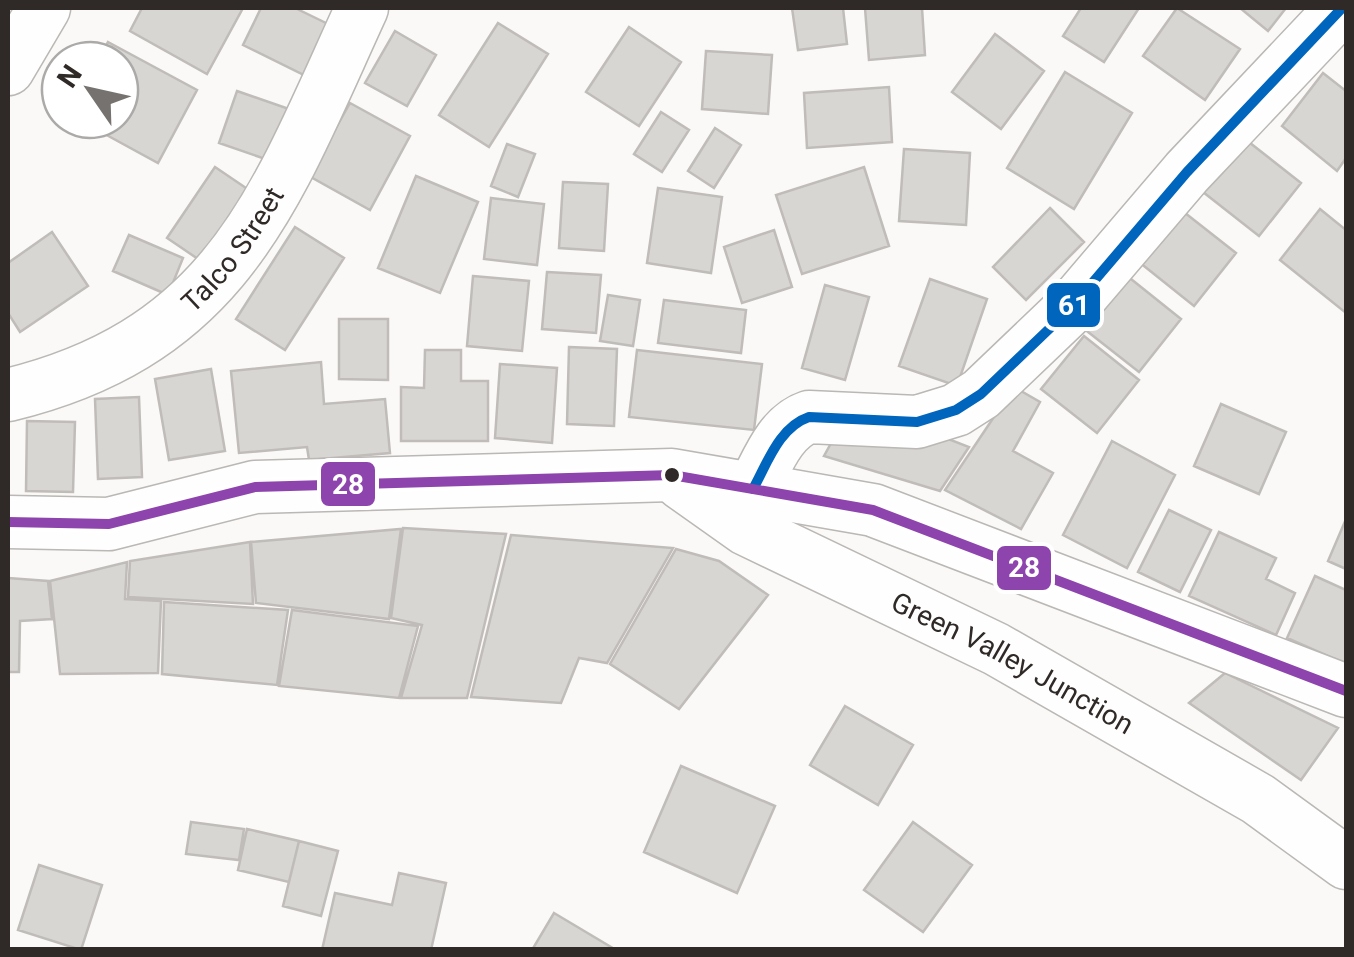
<svg xmlns="http://www.w3.org/2000/svg" width="1354" height="957" viewBox="0 0 1354 957" font-family="Roboto,sans-serif">
	<style>
		.building { fill: #d8d6d3; stroke: #bfbcb9; stroke-width: 2.5 }
		.lines { fill: none; stroke-linecap: round; stroke-linejoin: round }
		.minor-casing { stroke: #bab7b4; stroke-width: 55 }
		.minor { stroke: #fefefe; stroke-width: 52 }
		.bus-1-casing { stroke: #fff; stroke-width: 18 }
		.bus-2-casing { stroke: #fff; stroke-width: 18 }
		.bus-1 { stroke: #0065bd; stroke-width: 10 }
		.bus-2 { stroke: #8e44ad; stroke-width: 10 }
		.bus-dot { fill: #2f2a27; stroke: #fff; stroke-width: 4 }
		.labels { text-anchor: middle; dominant-baseline: central; stroke-width: 8; stroke-linejoin: round; paint-order: stroke }
		.street-label { font-size: 28px; fill: #2f2a27; stroke: #fff }
		.line-badge { stroke: #fff; stroke-width: 4 }
		.badge-label { font-size: 28px; text-anchor: middle; font-weight: bold; fill: #fff }
	</style>
	<rect width="100%" height="100%" fill="#fbf9f7"/>
	<path class="building" d="M142 8H243L207 74 130 31Z
		M261 8H295L328 24 304 75 243 45Z
		M792 8H843L847 44 798 50Z
		M865 8H922L925 55 869 60Z
		M1081 8H1139L1104 62 1063 36Z
		M1177 8 1240 49 1205 100 1143 56Z
		M1240 8H1286L1268 31Z
		M498 23 548 54 489 147 439 115Z
		M629 27 681 62 639 126 586 92Z
		M395 31 436 55 407 106 365 83Z
		M995 34 1044 71 1001 129 952 92Z
		M108 42 197 90 158 163 79 120H120V60H98Z
		M706 51 772 55 768 114 702 109Z
		M1065 72 1132 113 1074 209 1007 168Z
		M1323 73 1346 91V158L1337 171 1282 126Z
		M889 87 892 142 807 148 804 93Z
		M237 91 292 110 274 162 219 143Z
		M350 103 410 136 370 210 309 176Z
		M661 112 689 130 662 172 634 154Z
		M715 128 741 145 714 188 688 171Z
		M1245 139 1301 183 1259 236 1203 192Z
		M507 144 535 154 518 197 491 186Z
		M904 149 970 153 966 225 899 221Z
		M215 167 249 190 201 261 167 238Z
		M864 167 889 246 802 274 776 195Z
		M416 176 478 202 440 293 378 268Z
		M563 182 608 184 604 251 559 248Z
		M658 188 722 197 711 273 647 263Z
		M491 198 544 204 537 265 484 259Z
		M1050 208 1084 242 1026 300 993 267Z
		M1180 209 1236 253 1194 306 1139 262Z
		M1320 209 1346 230V313L1280 260Z
		M295 227 344 258 285 350 236 319Z
		M774 230 792 287 742 303 724 247Z
		M52 232 88 286 20 332 8 313V263Z
		M129 235 183 258 168 295 113 271Z
		M547 272 601 275 596 333 542 329Z
		M1126 275 1181 319 1139 372 1083 328Z
		M473 276 529 281 522 351 467 346Z
		M930 279 987 299 957 386 899 366Z
		M825 285 869 297 845 380 802 368Z
		M608 295 640 300 633 346 600 341Z
		M664 300 746 310 741 353 658 343Z
		M339 319H388V380L339 379Z
		M1084 336 1139 380 1097 433 1041 389Z
		M569 347 617 349 614 426 567 424Z
		M425 350H461V381H488V441H401V387L424 388Z
		M637 350 762 364 754 430 629 417Z
		M321 362 324 404 385 399 390 453 309 460 307 447 239 453 231 371Z
		M500 364 557 368 552 443 495 438Z
		M211 369 225 451 169 460 155 379Z
		M1014 387 1040 402 1013 451 1053 473 1021 529 945 490Z
		M139 397 142 477 98 479 95 399Z
		M1221 404 1286 432 1259 494 1194 466Z
		M27 421 75 422 73 492 26 491Z
		M841 425 928 431 969 447 940 491 824 456Z
		M1112 441 1175 475 1127 568 1063 535Z
		M1169 510 1211 530 1180 592 1138 572Z
		M1346 519V569L1328 561Z
		M403 528 506 534 467 698H401L422 625 391 618Z
		M401 529 389 619 256 603 251 542Z
		M1219 532 1276 558 1266 579 1295 593 1276 635 1189 596Z
		M511 535 673 548 607 663 579 658 561 703 471 697Z
		M250 542 253 604 128 597 130 561Z
		M676 549 719 561 768 595 679 709 610 664Z
		M127 562 125 599 161 601 158 673 60 674 50 581Z
		M1315 576 1346 590V664L1287 638Z
		M8 578 48 581 52 619 20 621 19 672H8Z
		M164 602 288 610 277 685 162 674Z
		M292 610 418 626 399 698 279 686Z
		M1225 673 1338 728 1301 780 1189 703Z
		M845 706 913 745 878 805 810 765Z
		M681 766 775 806 737 893 644 852Z
		M191 822 244 829 239 860 186 854Z
		M913 822 972 865 923 932 864 890Z
		M247 829 299 841 289 882 238 870Z
		M299 841 338 851 321 916 283 906Z
		M39 865 102 885 81 950 18 930Z
		M399 873 446 883 431 950H322L335 893 392 905Z
		M554 913 616 950H532Z"/>
	<g class="lines">
		<g class="minor-casing">
			<g id="minor">
				<path d="M8 69 44 8"/>
				<path id="s1" d="M8 395C230 341 276 195 362 8"/>
				<path id="s2" d="M681 483 746 529 996 649 1258 799 1346 863"/>
				<path d="M753 489C767 464 779 427 809 417L917 422 956 410 981 394 1071 308 1187 172 1342 8"/>
				<path d="M8 522 109 524 255 487 672 475 873 510 1346 691"/>
			</g>
		</g>
		<use href="#minor" class="minor"/>
		<g class="bus-1-casing">
			<path id="bus-1" d="M753 489C767 464 779 427 809 417L917 422 956 410 981 394 1071 308 1187 172 1342 8"/>
		</g>
		<g class="bus-2-casing">
			<path id="bus-2" d="M8 522 109 524 255 487 672 475 873 510 1346 691"/>
		</g>
		<use href="#bus-1" class="bus-1"/>
		<use href="#bus-2" class="bus-2"/>
	</g>
	<circle class="bus-dot" cx="672" cy="475" r="9"/>
	<g class="labels">
		<g class="street-label">
			<text stroke="none"><textPath href="#s1" startOffset="275">Talco Street</textPath></text>
			<text stroke="none"><textPath href="#s2" startOffset="378">Green Valley Junction</textPath></text>
		</g>
	</g>
	<g class="line-badge">
		<rect x="1045" y="281" width="57" height="48" rx="10" fill="#0065bd"/>
		<rect x="319" y="460" width="58" height="48" rx="10" fill="#8e44ad"/>
		<rect x="995" y="544" width="58" height="48" rx="10" fill="#8e44ad"/>
	</g>
	<g class="badge-label">
		<text x="1074" y="315">61</text>
		<text x="348" y="494">28</text>
		<text x="1024" y="577">28</text>
	</g>
	<rect width="1354" height="957" fill="none" stroke="#2f2a27" stroke-width="20"/>
	<g transform="translate(90 90) rotate(304)"><circle r="48" fill="#ffffff" stroke="#acaaa9" stroke-width="2.5"/>
	<path d="M0-8L18 38L0 25L-18 38Z" fill="#767270"/>
	<text y="-15" font-size="28" font-weight="bold" text-anchor="middle" fill="#2f2a27">N</text>
	</g>
</svg>
